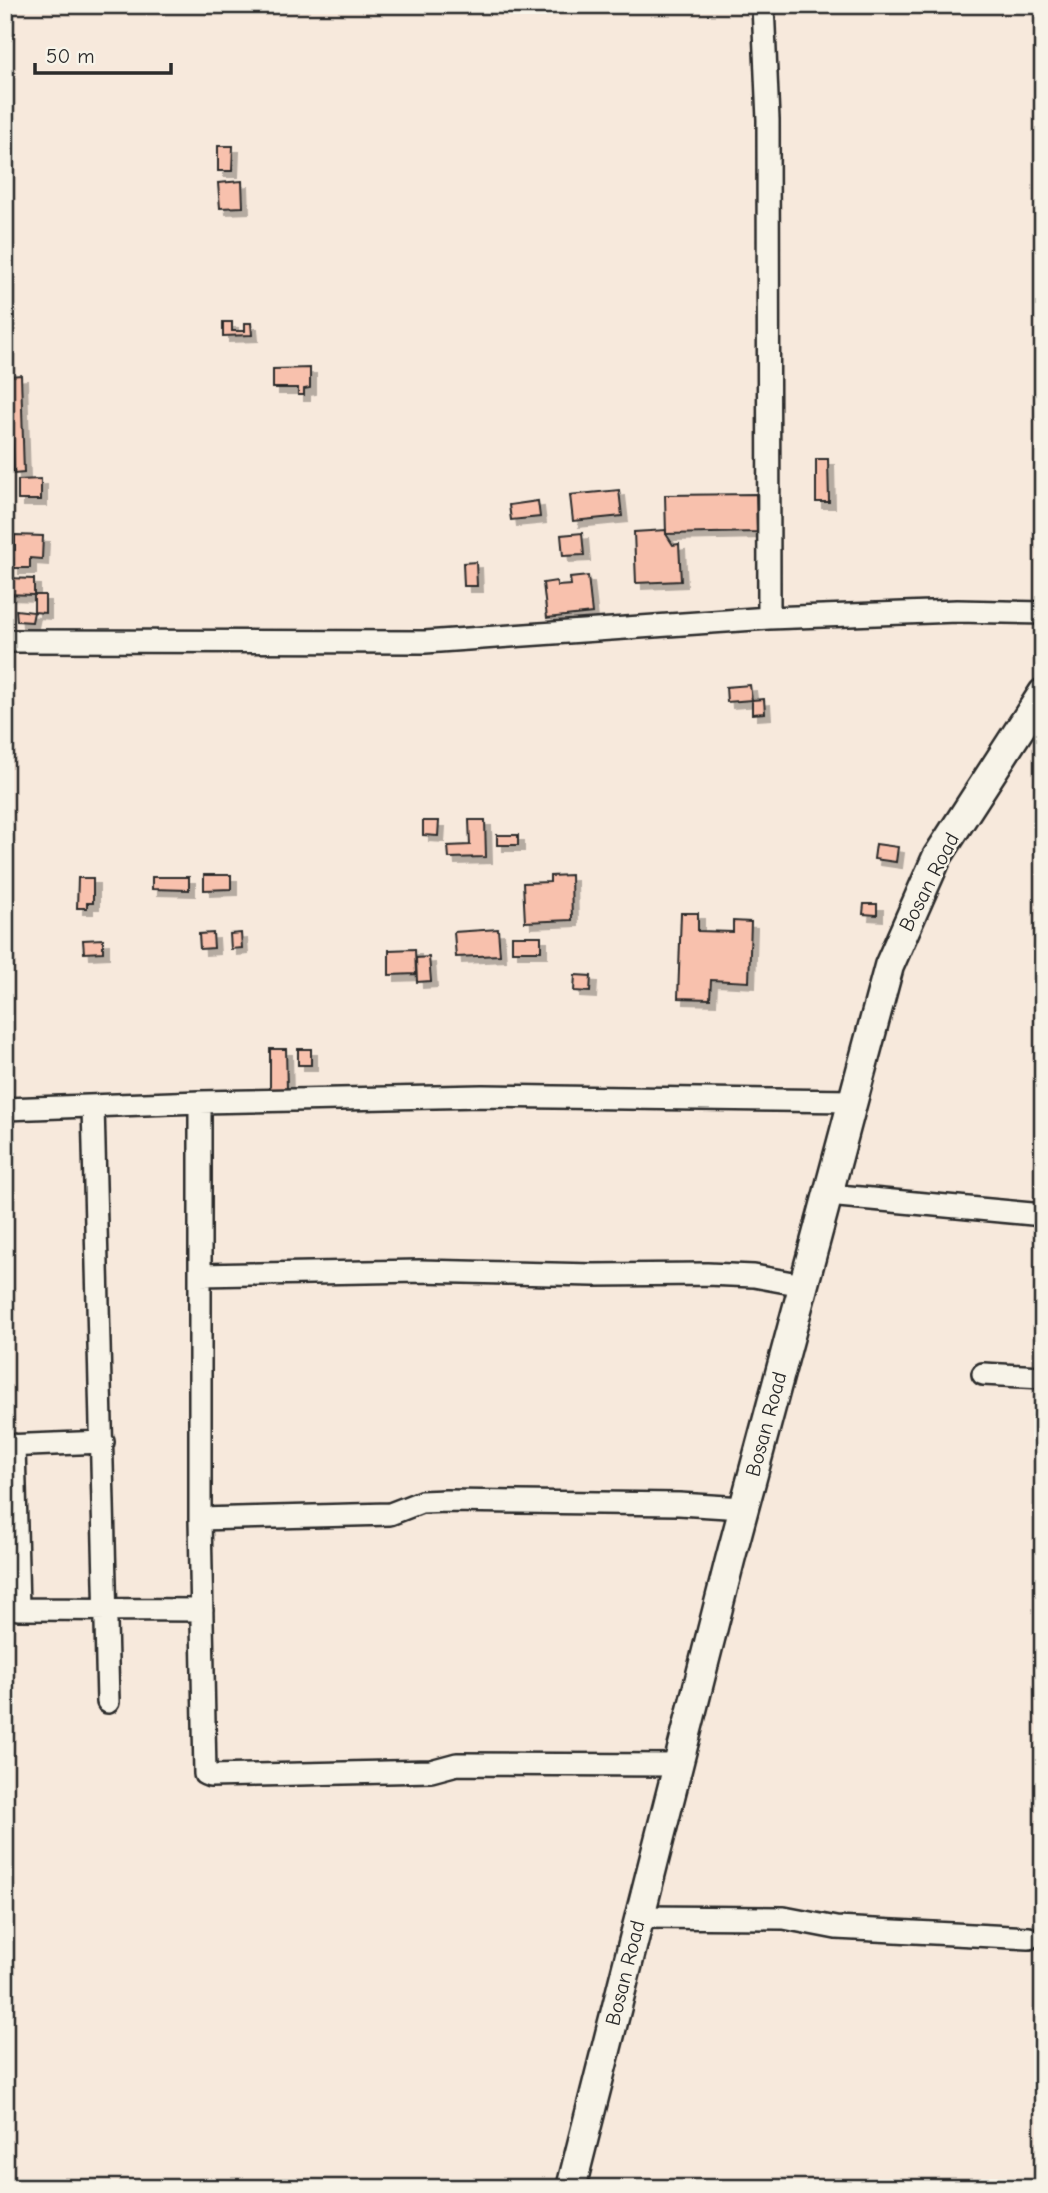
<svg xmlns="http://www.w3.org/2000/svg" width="1048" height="2193" viewBox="0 0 1048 2193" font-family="'Comic Neue',sans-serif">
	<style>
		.building { fill: #f8c1ad; stroke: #2b2b2b; stroke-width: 2; filter: url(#shadow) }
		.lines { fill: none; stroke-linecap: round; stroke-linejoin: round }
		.minor-casing { stroke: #2b2b2b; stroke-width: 26 }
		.major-casing { stroke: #2b2b2b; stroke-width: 33 }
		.minor { stroke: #f7f3e8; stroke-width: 21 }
		.major { stroke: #f7f3e8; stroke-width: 28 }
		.labels { text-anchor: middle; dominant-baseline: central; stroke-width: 5; stroke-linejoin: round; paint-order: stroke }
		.street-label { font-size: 21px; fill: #2b2b2b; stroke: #f7f3e8 }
	</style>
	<defs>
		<filter id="shadow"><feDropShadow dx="6" dy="6" stdDeviation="0" flood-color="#0004"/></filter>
	</defs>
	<rect width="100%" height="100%" fill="#f7e9dc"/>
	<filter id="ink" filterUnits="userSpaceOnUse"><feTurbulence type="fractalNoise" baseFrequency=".0143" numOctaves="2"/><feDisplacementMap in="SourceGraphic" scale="14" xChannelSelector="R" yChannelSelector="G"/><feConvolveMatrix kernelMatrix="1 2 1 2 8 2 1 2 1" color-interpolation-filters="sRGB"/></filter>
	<g filter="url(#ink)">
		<path class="building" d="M218 146H233L232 171H218Z
			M242 181 243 207 220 208 218 183Z
			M223 322H232V331H245V323H251L252 335 223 336Z
			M310 368V388L304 389V395H298V388H273V369Z
			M21 375 24 473 14 474 10 376Z
			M816 459H828L829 502H816Z
			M41 479V500H18V480Z
			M619 490 622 516 573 521 570 495Z
			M756 494 757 532 666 534 665 495Z
			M538 501 540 517 511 520 509 505Z
			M666 530V534L673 545 679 544 681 581 636 583 634 532Z
			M582 533 584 555 563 556 561 535Z
			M15 535 43 536 42 559 30 558V568H13V558H7L8 550H15Z
			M476 562 477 586H464L463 563Z
			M588 576 592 613 547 618 543 583 556 581 558 586 571 585 570 578Z
			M6 578 34 579V595L5 594Z
			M34 595H45V613L34 612Z
			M16 610 34 612 32 622 17 621Z
			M750 685 752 700 727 702 726 687Z
			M764 699 765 713 752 714V700Z
			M469 820H485L486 857 449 858 448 846 470 845Z
			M423 821H439L438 836 423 835Z
			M497 835H518V845H497Z
			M876 844 898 847 896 862 874 859Z
			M204 875H231V889L204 890Z
			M571 875 572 920 525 922 523 883 550 882V876Z
			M152 877H189V890L152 889Z
			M78 878H93V903H87V908H77Z
			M864 904H877V915L863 914Z
			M681 913H698V931L733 932V921L751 922 749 982 711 980 710 999 678 998Z
			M498 929 500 955 456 957 454 932Z
			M213 933 214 948 200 949 199 934Z
			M241 933 242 948 231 949 230 934Z
			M512 936H541V951H512Z
			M103 939V952L84 953 83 940Z
			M415 949 416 974 389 975V950Z
			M429 957 431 981 417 982 416 958Z
			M575 975 591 976 590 992 574 991Z
			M270 1049H286L287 1090H270Z
			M298 1049H311V1065H298Z"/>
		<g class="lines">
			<g class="minor-casing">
				<path id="minor" d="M763 5 768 120 769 618
					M5 641 425 642 769 618 957 611 1043 613
					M200 1102V1519L205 1774 210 1776 431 1771 457 1764 678 1765
					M93 1106 108 1702
					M5 1109 200 1102 482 1096 853 1101
					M828 1195 1043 1215
					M200 1275 419 1271 593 1275 707 1274 754 1276 803 1285
					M983 1374 1043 1377
					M14 1445 18 1609 202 1610
					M5 1446 103 1442
					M200 1519 390 1514 421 1502 446 1501 679 1504 743 1508
					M640 1917 784 1918 836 1928 1029 1938"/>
			</g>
			<g class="major-casing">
				<path id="major" d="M571 2188 730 1560 889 966 937 857 1043 693"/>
			</g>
			<use href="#minor" class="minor"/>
			<use href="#major" class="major"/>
		</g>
	</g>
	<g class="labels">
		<g class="street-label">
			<text transform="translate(929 882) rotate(-63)">Bosan Road</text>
			<text transform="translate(766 1424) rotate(-75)">Bosan Road</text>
			<text transform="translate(625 1973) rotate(-76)">Bosan Road</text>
		</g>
	</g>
	<rect width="1048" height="2193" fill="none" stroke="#f7f3e8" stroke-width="28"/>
	<rect x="14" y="14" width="1020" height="2165" fill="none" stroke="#2b2b2b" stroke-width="2.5" filter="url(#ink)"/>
	<path d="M35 63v10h136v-10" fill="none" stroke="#2b2b2b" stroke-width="3.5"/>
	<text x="46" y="63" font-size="21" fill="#2b2b2b" stroke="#f7f3e8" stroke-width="5" paint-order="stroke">50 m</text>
</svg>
